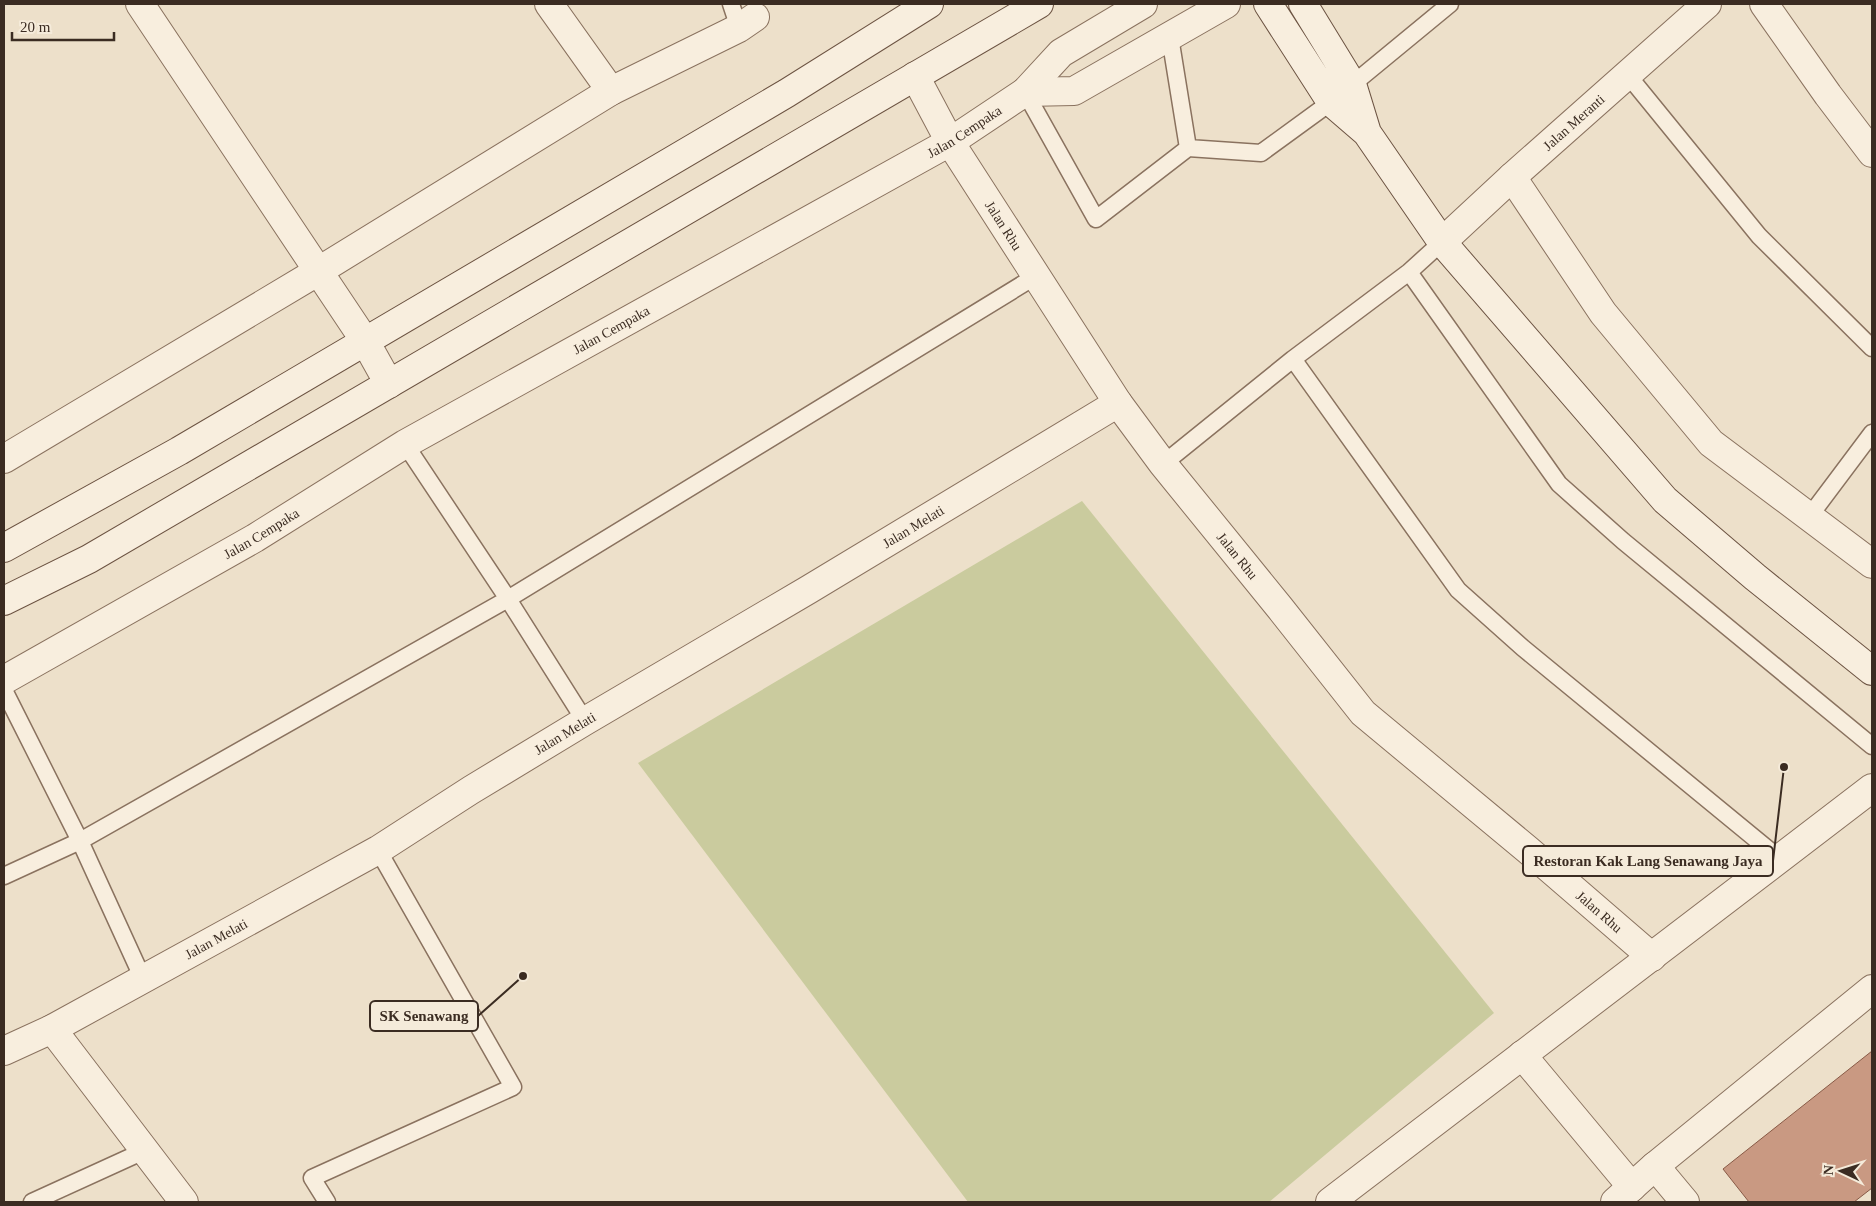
<svg xmlns="http://www.w3.org/2000/svg" width="1876" height="1206" viewBox="0 0 1876 1206" font-family="'Times New Roman',serif">
	<style>
		.green { fill: #cacb9e }
		.building { fill: #c99982; stroke: #885a46 }
		.lines { fill: none; stroke-linecap: round; stroke-linejoin: round }
		.lane-casing { stroke: #8a725f; stroke-width: 19 }
		.street-casing { stroke: #8a725f; stroke-width: 30 }
		.secondary-casing { stroke: #6c5342; stroke-width: 30 }
		.lane { stroke: #f8eede; stroke-width: 16 }
		.street { stroke: #f8eede; stroke-width: 28 }
		.secondary { stroke: #f8eede; stroke-width: 28 }
		.labels { text-anchor: middle; dominant-baseline: central; stroke-width: 4; stroke-linejoin: round; paint-order: stroke }
		.street-label { font-size: 14px; fill: #3b2c22; stroke: #f5ebda }
		.leader { fill: none; stroke: #3b2c22; stroke-width: 2 }
		.callout-dot { fill: #3b2c22; stroke: #f5ebda; stroke-width: 2 }
		.callout { fill: #f5ebda; stroke: #3b2c22; stroke-width: 2 }
		.callout-label { font-size: 15px; text-anchor: middle; font-weight: bold; fill: #3b2c22 }
	</style>
	<rect width="100%" height="100%" fill="#ede0ca"/>
	<path class="green" d="M1082 501 1494 1013 1269 1202H968L638 763Z"/>
	<path class="building" d="M1872 1051V1188L1854 1202H1749L1723 1169Z"/>
	<g class="lines">
		<g class="lane-casing">
			<path id="lane" d="M731 4 739 28
				M1170 37 1188 148
				M1627 74 1759 236 1872 348
				M1025 92 1096 219 1188 148 1261 153 1331 102 1450 4
				M1409 272 1559 484 1623 541 1872 746
				M1293 359 1458 590 1523 648 1780 859
				M405 444 508 599 585 721
				M1163 464 1293 359 1409 272 1442 242
				M1809 517 1872 433
				M4 690 80 841 143 979
				M4 876 80 841 508 599 1036 276
				M32 1202 146 1150
				M327 1202 312 1178 513 1087 378 850"/>
		</g>
		<g class="street-casing">
			<g id="street">
				<path d="M140 4 365 341 389 384"/>
				<path d="M549 4 611 91"/>
				<path d="M1764 4 1828 95 1872 153"/>
				<path id="s1" d="M915 76 950 142 1118 403 1163 464 1280 608 1363 713 1528 850 1652 957"/>
				<path d="M1025 92 1061 53 1143 4"/>
				<path d="M1512 177 1603 313 1711 443 1872 564"/>
				<path id="s2" d="M1442 242 1512 177 1707 4"/>
				<path d="M4 459 317 272 611 91 739 28 755 17"/>
				<path id="s3" d="M4 680 255 538 405 444 950 142 1025 92 1074 91 1226 4"/>
				<path d="M52 1029 184 1202"/>
				<path id="s4" d="M4 1051 52 1029 378 850 471 790 585 721 808 590 1118 403"/>
				<path d="M1522 1055 1632 1187"/>
				<path d="M1655 1166 1685 1202"/>
				<path d="M1330 1202 1872 788"/>
				<path d="M1615 1202 1655 1166 1872 989"/>
			</g>
		</g>
		<g class="secondary-casing">
			<path id="secondary" d="M1268 4 1331 102 1367 133 1442 242 1665 500 1755 577 1872 671
				M1303 4 1352 84 1367 133
				M4 548 179 451 787 93 929 4
				M4 601 89 559 1039 4"/>
		</g>
		<use href="#lane" class="lane"/>
		<use href="#street" class="street"/>
		<use href="#secondary" class="secondary"/>
	</g>
	<g class="labels">
		<g class="street-label">
			<text stroke="none"><textPath href="#s2" startOffset="178">Jalan Meranti</textPath></text>
			<text stroke="none"><textPath href="#s3" startOffset="1106">Jalan Cempaka</textPath></text>
			<text stroke="none"><textPath href="#s1" startOffset="174">Jalan Rhu</textPath></text>
			<text stroke="none"><textPath href="#s3" startOffset="701">Jalan Cempaka</textPath></text>
			<text stroke="none"><textPath href="#s4" startOffset="1050">Jalan Melati</textPath></text>
			<text stroke="none"><textPath href="#s3" startOffset="296">Jalan Cempaka</textPath></text>
			<text stroke="none"><textPath href="#s1" startOffset="579">Jalan Rhu</textPath></text>
			<text stroke="none"><textPath href="#s4" startOffset="645">Jalan Melati</textPath></text>
			<text stroke="none"><textPath href="#s1" startOffset="1089">Jalan Rhu</textPath></text>
			<text stroke="none"><textPath href="#s4" startOffset="240">Jalan Melati</textPath></text>
		</g>
	</g>
	<path class="leader" d="M1784 767L1773 861M523 976L478 1016"/>
	<g class="callout-dot">
		<circle cx="1784" cy="767" r="5"/>
		<circle cx="523" cy="976" r="5"/>
	</g>
	<g class="callout">
		<rect x="1523" y="846" width="250" height="30" rx="5"/>
		<rect x="370" y="1001" width="108" height="30" rx="5"/>
	</g>
	<g class="callout-label">
		<text x="1648" y="866">Restoran Kak Lang Senawang Jaya</text>
		<text x="424" y="1021">SK Senawang</text>
	</g>
	<rect width="1876" height="1206" fill="none" stroke="#3b2c22" stroke-width="10"/>
	<g transform="translate(1841 1171) rotate(274)" stroke="#f5ebda" stroke-width="4" paint-order="stroke">
	<path d="M0-4L9 19L0 12L-9 19Z" fill="#3b2c22"/>
	<text y="-8" font-size="14" font-weight="bold" text-anchor="middle" fill="#3b2c22">N</text>
	</g>
	<path d="M12 32v8h102v-8" fill="none" stroke="#3b2c22" stroke-width="2.5"/>
	<text x="20" y="32" font-size="15" fill="#3b2c22" stroke="#f5ebda" stroke-width="4" paint-order="stroke">20 m</text>
</svg>
